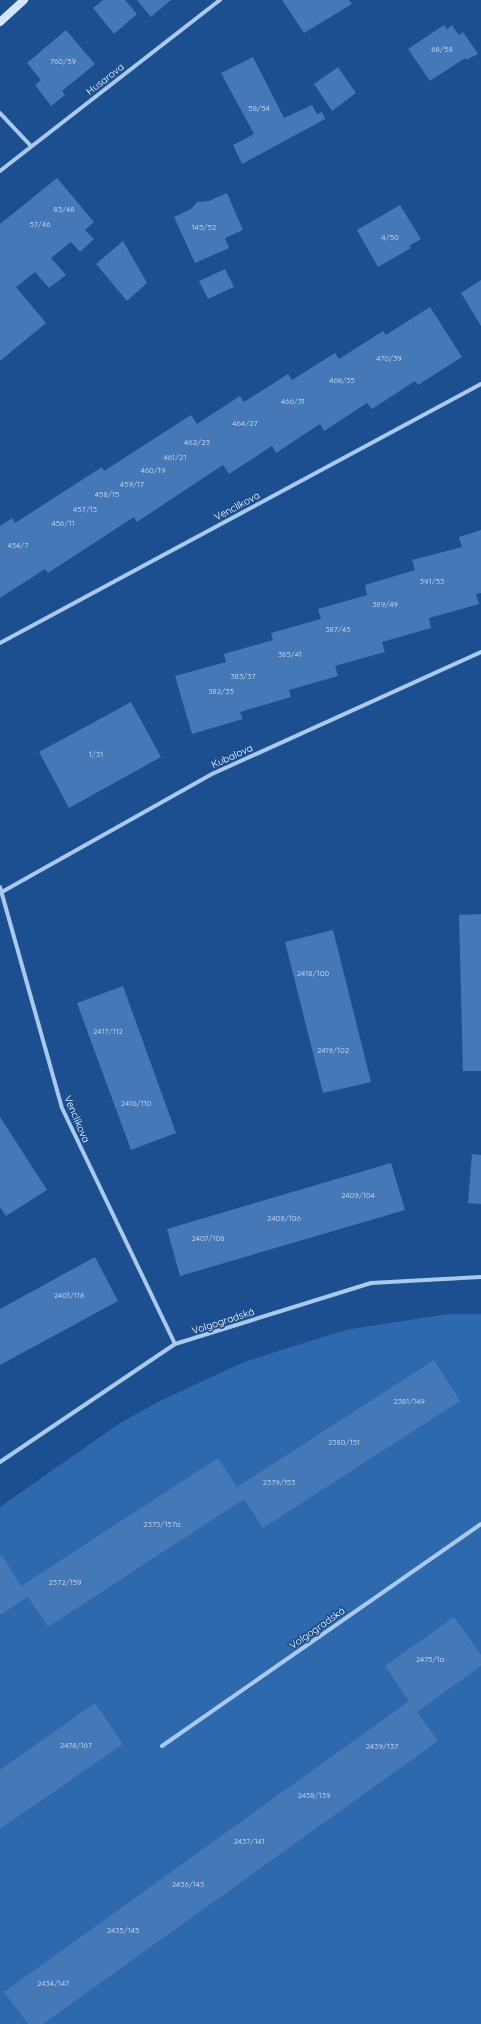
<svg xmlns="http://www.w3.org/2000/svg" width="481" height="2024" viewBox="0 0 481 2024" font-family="Quicksand,sans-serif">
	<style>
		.green { fill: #2e69ad }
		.building { fill: #4478b7 }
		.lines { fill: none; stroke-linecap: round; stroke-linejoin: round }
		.street { stroke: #a9c9ee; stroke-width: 4 }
		.secondary { stroke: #d6e6fa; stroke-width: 8 }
		.labels { text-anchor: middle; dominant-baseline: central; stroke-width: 3.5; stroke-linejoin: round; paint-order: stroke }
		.number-label { font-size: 8px; fill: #d0dded }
		.street-label { font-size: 10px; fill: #fff; stroke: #1b4f8f }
	</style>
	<rect width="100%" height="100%" fill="#1b4f8f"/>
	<path class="green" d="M448 1314H481V2024H0V1507L120 1423 160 1401 244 1362 345 1330Z"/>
	<path class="building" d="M103 0H125L137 14 114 34 93 8Z
		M137 0H171L151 17Z
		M282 0H349L352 4 304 33Z
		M444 25 447 29 452 25 459 35 463 32 478 54 466 60 465 58 430 81 408 49Z
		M66 30 95 64 62 91 65 95 51 106 35 85 41 80 27 63Z
		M253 57 284 118 312 105 317 114 322 112 325 119 242 164 233 145 254 134 221 73Z
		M338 67 356 93 332 111 314 84Z
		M57 178 94 222 85 230 94 239 80 252 71 242 51 258 66 275 49 288 35 272 16 287 46 323 0 361V224Z
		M227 193 243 230 225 238 229 248 195 263 174 217 191 209 197 202 209 201Z
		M400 205 421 239 409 246 411 248 378 267 357 230Z
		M123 241 147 283 127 301 96 264Z
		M225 269 234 287 208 299 199 281Z
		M481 280V326L461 293Z
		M430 307 462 357 418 385 415 381 372 409 367 403 324 431 320 424 276 453 272 446 229 474 223 465 137 522 134 517 48 573 45 569 0 598V526L12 518 15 523 102 467 104 471 191 415 197 424 240 396 244 402 288 374 292 380 335 353 339 359 383 331 386 335Z
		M481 530V593L476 594 479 604 429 618 431 628 382 642 385 652 335 666 338 676 289 690 291 697 240 712 243 719 192 734 175 676 226 662 224 654 273 640 271 633 321 619 318 609 367 595 365 585 415 570 412 560 462 547 459 537Z
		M131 702 161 757 69 808 39 752Z
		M481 914V1071H463L459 915Z
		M333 930 371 1082 323 1093 285 942Z
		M123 986 176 1133 131 1150 77 1003Z
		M0 1117 47 1190 6 1216 0 1207Z
		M472 1154 481 1155V1204L468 1203Z
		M391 1163 405 1210 180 1276 167 1229Z
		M95 1257 118 1301 0 1365V1309Z
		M434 1360 460 1401 263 1528 244 1499 48 1627 28 1597 0 1615V1556L2 1555 21 1586 218 1458 237 1487Z
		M454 1617 481 1655V1666L417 1712 438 1741 43 2024H28L4 1992 409 1701 385 1666Z
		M95 1703 123 1744 0 1829V1770Z"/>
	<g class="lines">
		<path class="street" d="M0 113 31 146
			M0 171 220 0
			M0 643 481 384
			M0 887 62 1108 175 1344
			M0 893 212 774 481 652
			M0 1462 175 1344 371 1283 481 1277
			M162 1746 481 1524"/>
		<path class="secondary" d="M0 22 24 0"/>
	</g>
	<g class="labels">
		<g class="number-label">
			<text x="442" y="49">68/58</text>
			<text x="63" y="61">760/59</text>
			<text x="259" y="108">58/54</text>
			<text x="64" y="209">83/48</text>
			<text x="40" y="224">57/46</text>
			<text x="204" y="227">145/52</text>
			<text x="390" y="237">4/50</text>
			<text x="389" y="358">470/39</text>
			<text x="342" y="380">468/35</text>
			<text x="293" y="401">466/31</text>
			<text x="245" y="423">464/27</text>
			<text x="197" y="442">462/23</text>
			<text x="175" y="457">461/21</text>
			<text x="153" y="470">460/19</text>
			<text x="132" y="484">459/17</text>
			<text x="107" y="494">458/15</text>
			<text x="85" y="509">457/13</text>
			<text x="63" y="523">456/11</text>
			<text x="18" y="545">454/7</text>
			<text x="432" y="581">391/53</text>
			<text x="385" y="604">389/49</text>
			<text x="338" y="629">387/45</text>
			<text x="290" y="654">385/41</text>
			<text x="243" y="676">383/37</text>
			<text x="221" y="691">382/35</text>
			<text x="96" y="754">1/31</text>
			<text x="313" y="973">2418/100</text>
			<text x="108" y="1031">2417/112</text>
			<text x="333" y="1050">2419/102</text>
			<text x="136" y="1103">2416/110</text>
			<text x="358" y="1195">2409/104</text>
			<text x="284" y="1218">2408/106</text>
			<text x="208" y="1238">2407/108</text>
			<text x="69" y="1295">2401/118</text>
			<text x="409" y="1401">2381/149</text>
			<text x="344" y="1442">2380/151</text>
			<text x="279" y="1482">2379/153</text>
			<text x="162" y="1524">2373/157a</text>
			<text x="65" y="1582">2372/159</text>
			<text x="430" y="1659">2475/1a</text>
			<text x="76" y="1745">2478/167</text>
			<text x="382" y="1746">2439/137</text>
			<text x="314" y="1795">2438/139</text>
			<text x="249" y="1841">2437/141</text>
			<text x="188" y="1884">2436/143</text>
			<text x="123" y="1930">2435/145</text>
			<text x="53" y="1983">2434/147</text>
		</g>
		<g class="street-label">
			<text transform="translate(105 79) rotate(-38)">Husarova</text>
			<text transform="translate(237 506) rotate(-28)">Venclíkova</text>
			<text transform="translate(232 756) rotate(-24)">Kubalova</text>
			<text transform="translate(77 1119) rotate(67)">Venclíkova</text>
			<text transform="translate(223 1321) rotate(-18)">Volgogradská</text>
			<text transform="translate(317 1628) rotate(-35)">Volgogradská</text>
		</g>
	</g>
</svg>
